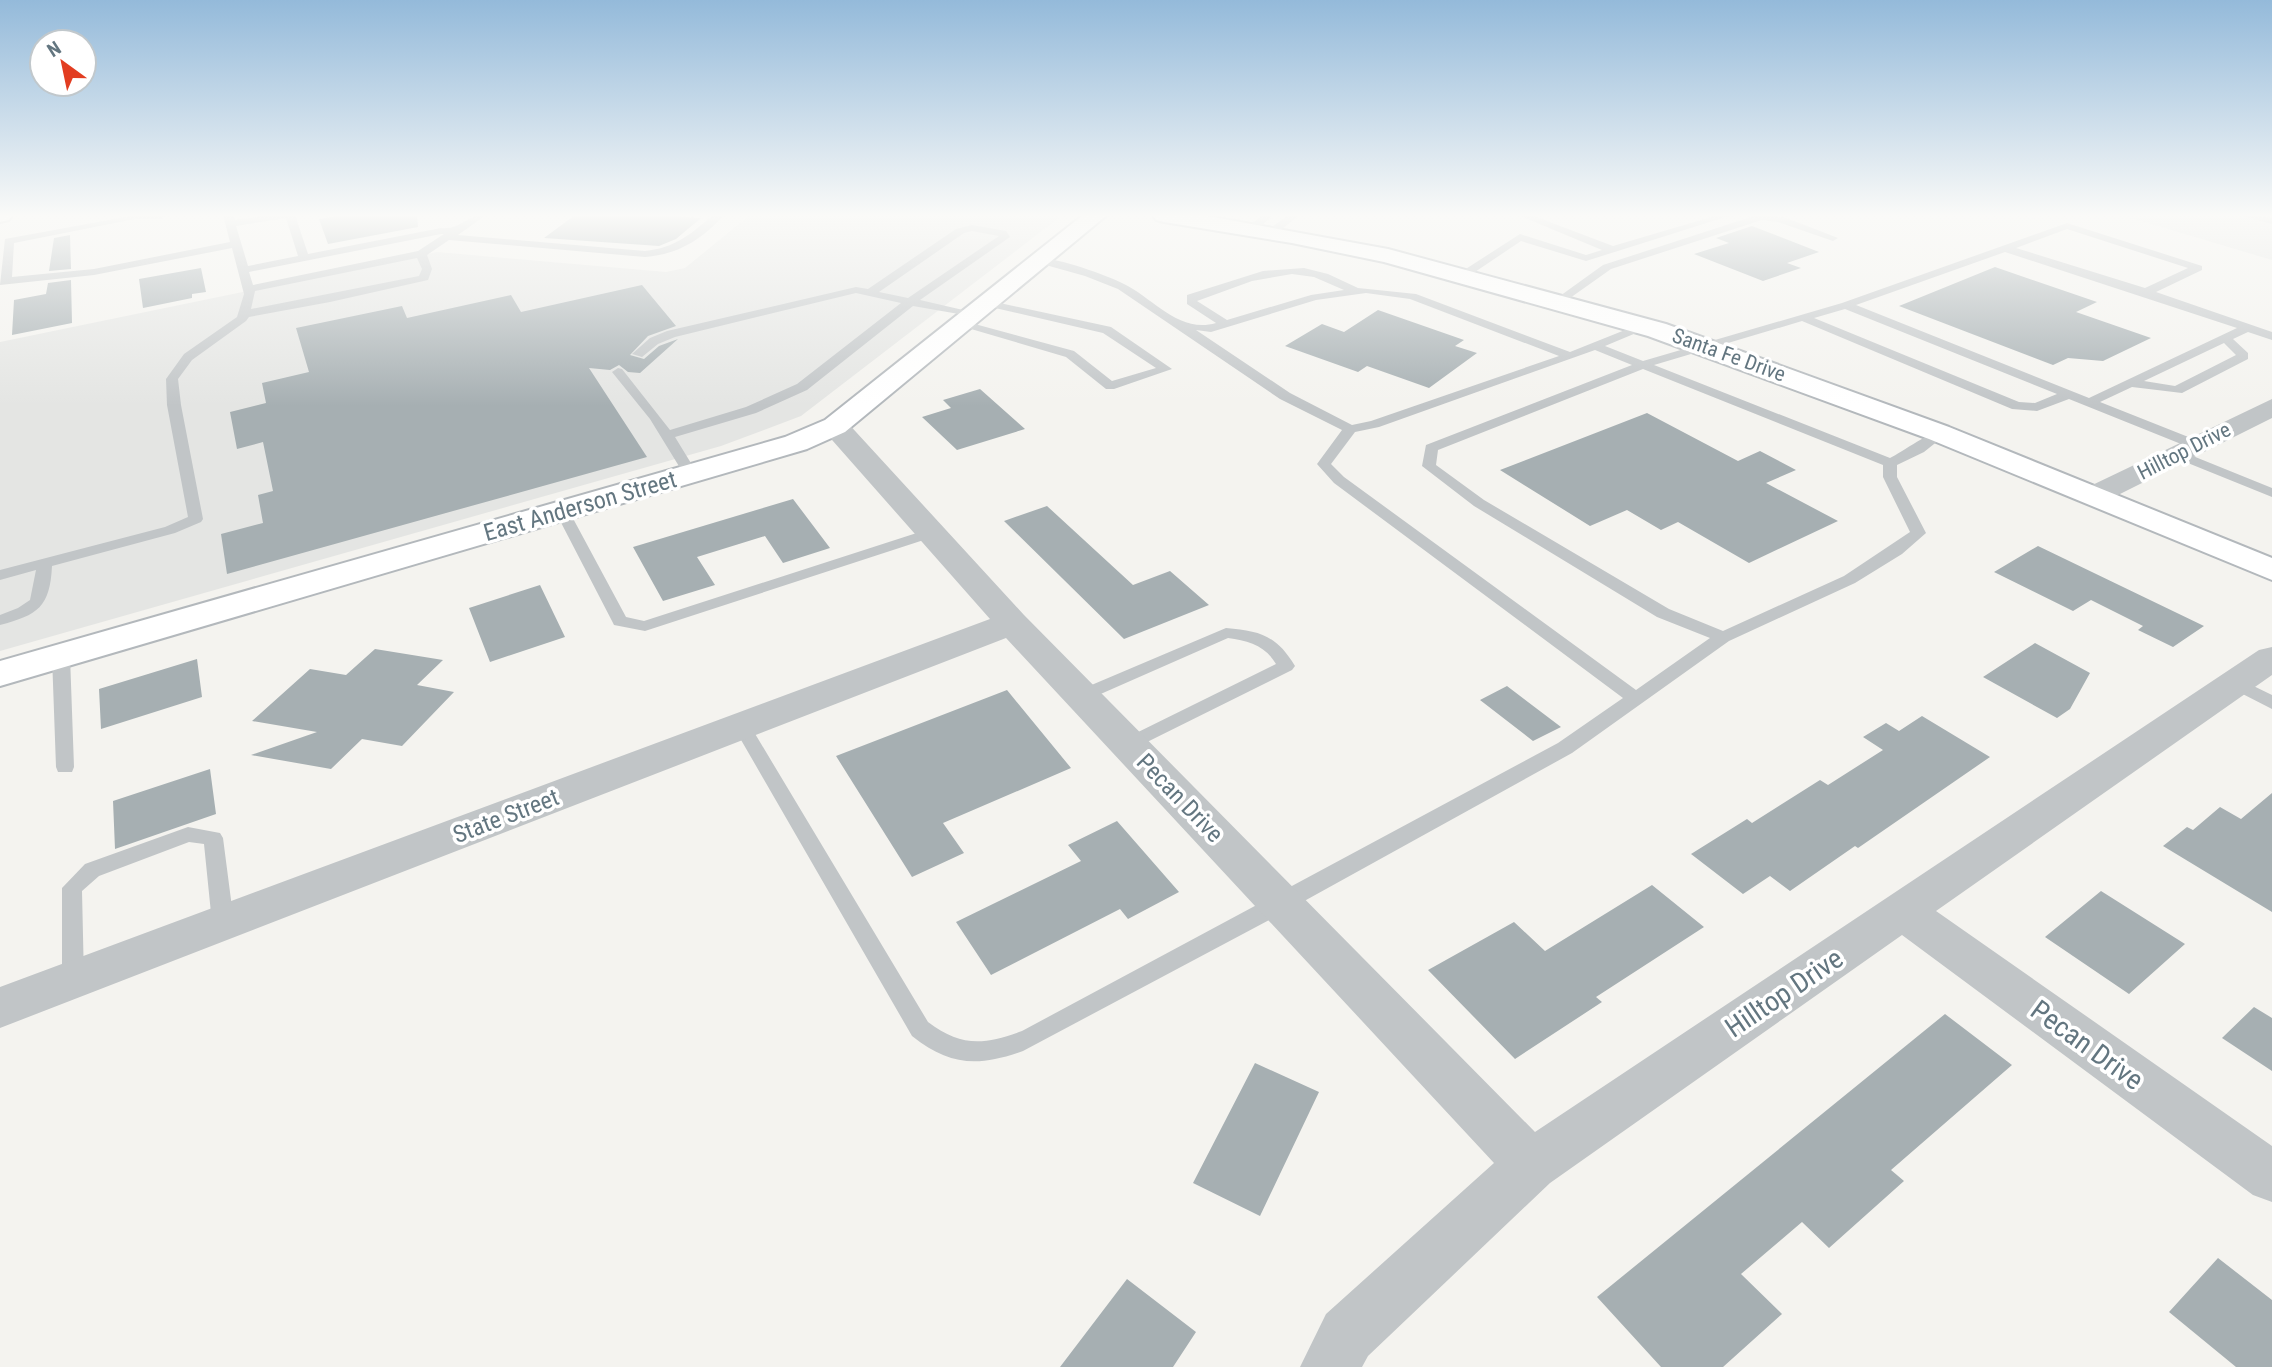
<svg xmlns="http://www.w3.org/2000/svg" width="2272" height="1367" viewBox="0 0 2272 1367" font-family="'Roboto Condensed',sans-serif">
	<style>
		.built { fill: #e4e5e3 }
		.building { fill: #a6afb2 }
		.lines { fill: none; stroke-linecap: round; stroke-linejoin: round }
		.secondary-casing { stroke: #b3b8bc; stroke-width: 4 }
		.lane { fill: #c1c5c7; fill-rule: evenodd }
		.street { fill: #c1c5c7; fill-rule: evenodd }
		.secondary { fill: #fff; fill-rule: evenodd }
		.labels { text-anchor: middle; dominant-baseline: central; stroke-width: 7; stroke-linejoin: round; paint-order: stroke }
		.far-street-label { font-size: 21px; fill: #637680; stroke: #fff }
		.street-label { font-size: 24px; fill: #637680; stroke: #fff }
		.near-street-label { font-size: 28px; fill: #637680; stroke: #fff }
	</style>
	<rect width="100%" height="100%" fill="#f4f3ef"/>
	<path class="built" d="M750 215H1025L1060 217 801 416 721 446 0 651V342L437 252 666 272 685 268Z
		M2121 215H2272V260Z"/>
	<path class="building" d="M345 215H417L418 227 328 244 319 219Z
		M575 215H654L701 218 676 239 659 246 544 238Z
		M1752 226 1819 252 1787 263 1801 268 1763 281 1694 254 1729 243 1716 238Z
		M70 235 71 269 49 271 54 238Z
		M1995 267 2097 302 2076 312 2151 338 2103 361 2068 358 2053 365 1899 306Z
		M201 268 206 292 192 294V298L143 308 139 279Z
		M71 280 72 323 12 335 14 300 46 294 48 283Z
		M642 285 676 326 648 336 630 355 644 359 659 346 678 339 640 373 628 372 619 365 610 370 589 368 647 457 227 574 221 534 263 523 258 495 273 491 263 442 237 449 230 412 266 403 262 383 309 372 296 328 402 306 407 318 511 295 521 312Z
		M1378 310 1464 340 1455 346 1477 353 1429 388 1367 366 1358 372 1285 346 1322 324 1344 332Z
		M980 389 1025 429 957 450 922 417 951 408 943 400Z
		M1647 413 1738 461 1760 451 1796 470 1766 483 1838 521 1749 563 1678 522 1661 530 1627 510 1590 526 1500 470Z
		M793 499 830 548 783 563 765 536 697 557 715 585 663 601 633 547Z
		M1047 506 1133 585 1170 571 1209 605 1124 639 1004 521Z
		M2038 546 2204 626 2173 647 2138 630 2143 626 2091 600 2073 611 1994 572Z
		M540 585 565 637 490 662 469 608Z
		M2035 643 2090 673 2070 709 2057 718 1983 677Z
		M375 649 443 660 417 685 454 692 402 746 362 739 331 769 251 755 317 732 252 721 310 669 346 675Z
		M197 659 202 697 101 729 99 689Z
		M1507 686 1561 727 1533 741 1480 700Z
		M1007 690 1071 768 943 823 964 853 912 877 836 756Z
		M1922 716 1990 757 1858 848 1855 846 1790 891 1770 876 1743 894 1691 854 1747 819 1752 823 1820 780 1828 785 1883 750 1863 737 1886 723 1899 731Z
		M210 769 216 814 115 849 113 801Z
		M2272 793V912L2163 846 2187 827 2193 830 2220 807 2241 819Z
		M1117 821 1179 892 1128 919 1120 909 991 975 956 922 1081 861 1068 845Z
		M1652 885 1704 927 1596 997 1602 1002 1515 1059 1428 970 1514 922 1545 951Z
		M2101 891 2185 944 2129 994 2045 937Z
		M2254 1007 2272 1018V1071L2222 1038Z
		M1945 1014 2012 1065 1891 1170 1904 1181 1829 1248 1802 1222 1741 1274 1782 1314 1723 1367H1661L1597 1297Z
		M1255 1063 1319 1092 1260 1216 1193 1183Z
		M2218 1258 2272 1300V1367H2236L2169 1312Z
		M1127 1279 1196 1332 1173 1367H1060Z"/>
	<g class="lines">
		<g class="secondary-casing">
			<path id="secondary" d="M0 215H12L9 220 0 222Z
				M1083 215H1107L845 432 807 449 0 686V661L785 437 825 420Z
				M1153 215H1202L1388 249 1666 324 1949 427 2272 558V580L1929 439 1648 336 1384 262 1292 243 1164 222 1156 220Z"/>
		</g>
		<path class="lane" d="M136 215 150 216 14 243 12 277 94 269 230 242 223 215H233L235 220 270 215H295L308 254 441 228C461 230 467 214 486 215L458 235 645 251C675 248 691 234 713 215H724C701 240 679 254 645 257L449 240 427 255 432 269 428 280 330 302 249 317 246 321 192 360 178 379 181 405 203 519 201 522 175 533 52 566C50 607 38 615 0 625V615L18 608 30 600 36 570 0 580V570L165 527 188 517 167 405 166 379 184 354 237 317 244 294 232 248 94 275 0 285 5 239ZM286 218 298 256 248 266 236 226ZM441 234H444L418 251 253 285 249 272ZM417 258 422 269 419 276 251 309 255 291Z
			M1263 215H1274L1256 230H1248V226Z
			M1288 215H1299L1276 234H1268V230Z
			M1518 215H1531L1613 246 1718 215H1732L1586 261 1521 241 1466 278H1458V274L1520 234 1586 255 1602 250Z
			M1757 215 1784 217 1838 238 1833 241 1778 222 1762 220 1611 269 1563 303 1553 301 1603 265Z
			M2245 215 2272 218V224L2246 217Z
			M2067 223 2202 266V270L2156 292 2272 332V340L2248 332 2233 339 2248 353V359L2182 393 2132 387 2100 402 2201 442V448H2191L2069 399 2037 411 2012 409 1802 321 1654 365 1890 458C1902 452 1934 429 1944 430V436L1924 452 1897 465V477L1926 533 1902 554 1855 583 1729 641 1572 753 1288 910 1023 1051C978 1067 950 1066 912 1036L733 726 736 722H748L928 1022C961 1047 984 1045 1022 1031L1558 743 1623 698 1334 483 1317 464 1342 430 1280 399 1118 289 1085 276 1035 262V258C1053 256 1106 275 1124 284 1153 298 1179 334 1216 323L1187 304V295L1263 271 1304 268 1328 274 1358 288 1416 294 1570 352 1640 324H1648V328L1605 346 1643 361 1842 303ZM2067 229 2188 268 2145 288 2016 248ZM2005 252 2237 328 2089 398 1856 305ZM1292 274 1314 277 1344 290 1311 295 1227 320 1197 301 1252 281ZM1366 293 1410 299 1559 356 1371 421 1352 425 1290 393 1196 330 1211 332 1316 300ZM1845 309 2057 394 2035 403 2019 402 1814 318ZM2224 343 2236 355 2175 386 2144 381ZM1595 350 1632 365 1426 445 1422 466 1474 506 1657 617 1710 638 1636 690 1344 477 1331 464 1355 432 1379 427ZM1643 369 1883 465V477L1910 532 1844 576 1723 631 1669 609 1484 500 1436 465 1438 450Z
			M972 225 1006 231 1010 237 920 300 976 313V317L913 306 807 390 756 413 675 437 697 473 695 476H685L650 419 612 372 618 368 622 369 670 430 746 407 797 384 901 303 856 293 675 337 658 344 642 357 632 354 650 338 667 331 856 287 868 289 956 229ZM972 231 999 236 908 298 879 292 964 233Z
			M986 300 1111 327 1172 369 1114 389H1106L1066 357 954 324 960 320 1074 351 1112 381 1156 368 1103 333 982 305V301Z
			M2178 450 2272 488V497L2173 457 2171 454Z
			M562 507 569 511 626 617 644 621 926 530 931 528 939 533 936 536 645 631 614 625 612 621 555 511Z
			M1226 628C1260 631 1276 635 1295 666L1292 670 1129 751 1122 750 1120 745 1122 740 1276 664C1265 645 1248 641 1228 638L1087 700H1075L1072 696 1075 692Z
			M61 651 70 656 74 767 72 772H58L56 767 52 656Z
			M2235 677 2272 695V709L2229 687 2226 683 2229 679Z
			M188 827 220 833 223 838 234 923 231 929 223 932 215 929 212 923 204 844 189 842 99 876 82 891 84 980 81 987 73 989 65 987 62 980V888L85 864Z"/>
		<path class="street" d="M134 215H165L162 219H137Z
			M2272 399V418L2106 501 2095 504 2084 501 2080 495 2084 489Z
			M835 418 845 420 1024 615 1535 1132 2259 650 2272 647V675L1936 911 2272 1146V1202L2253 1195 1902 935 1550 1183 1368 1356 1362 1367H1300L1326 1314 1494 1163 1006 638 0 1028V987L990 619 825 432 821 426 825 420Z"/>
		<use href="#secondary" class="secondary"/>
	</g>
	<linearGradient id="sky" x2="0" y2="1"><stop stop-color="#94bada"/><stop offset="0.53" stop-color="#fafaf8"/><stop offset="1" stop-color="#fafaf8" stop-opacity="0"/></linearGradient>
	<rect width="2272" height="406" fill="url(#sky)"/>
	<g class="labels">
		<g class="far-street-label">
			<text transform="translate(1729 355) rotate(20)">Santa Fe Drive</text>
			<text transform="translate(2184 451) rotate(-27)">Hilltop Drive</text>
		</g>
		<g class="street-label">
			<text transform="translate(580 506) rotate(-16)">East Anderson Street</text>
			<text transform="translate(1180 798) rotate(46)">Pecan Drive</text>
			<text transform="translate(506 816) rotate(-21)">State Street</text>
		</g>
		<g class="near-street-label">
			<text transform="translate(1784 993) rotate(-34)">Hilltop Drive</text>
			<text transform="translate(2087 1045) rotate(36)">Pecan Drive</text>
		</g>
	</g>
	<g transform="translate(63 63) rotate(327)"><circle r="33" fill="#ffffff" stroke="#c1c8cc" stroke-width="2"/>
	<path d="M0-5L12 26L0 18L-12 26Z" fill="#e23d21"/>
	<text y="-10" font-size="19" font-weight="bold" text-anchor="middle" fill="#637680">N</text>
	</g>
</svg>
